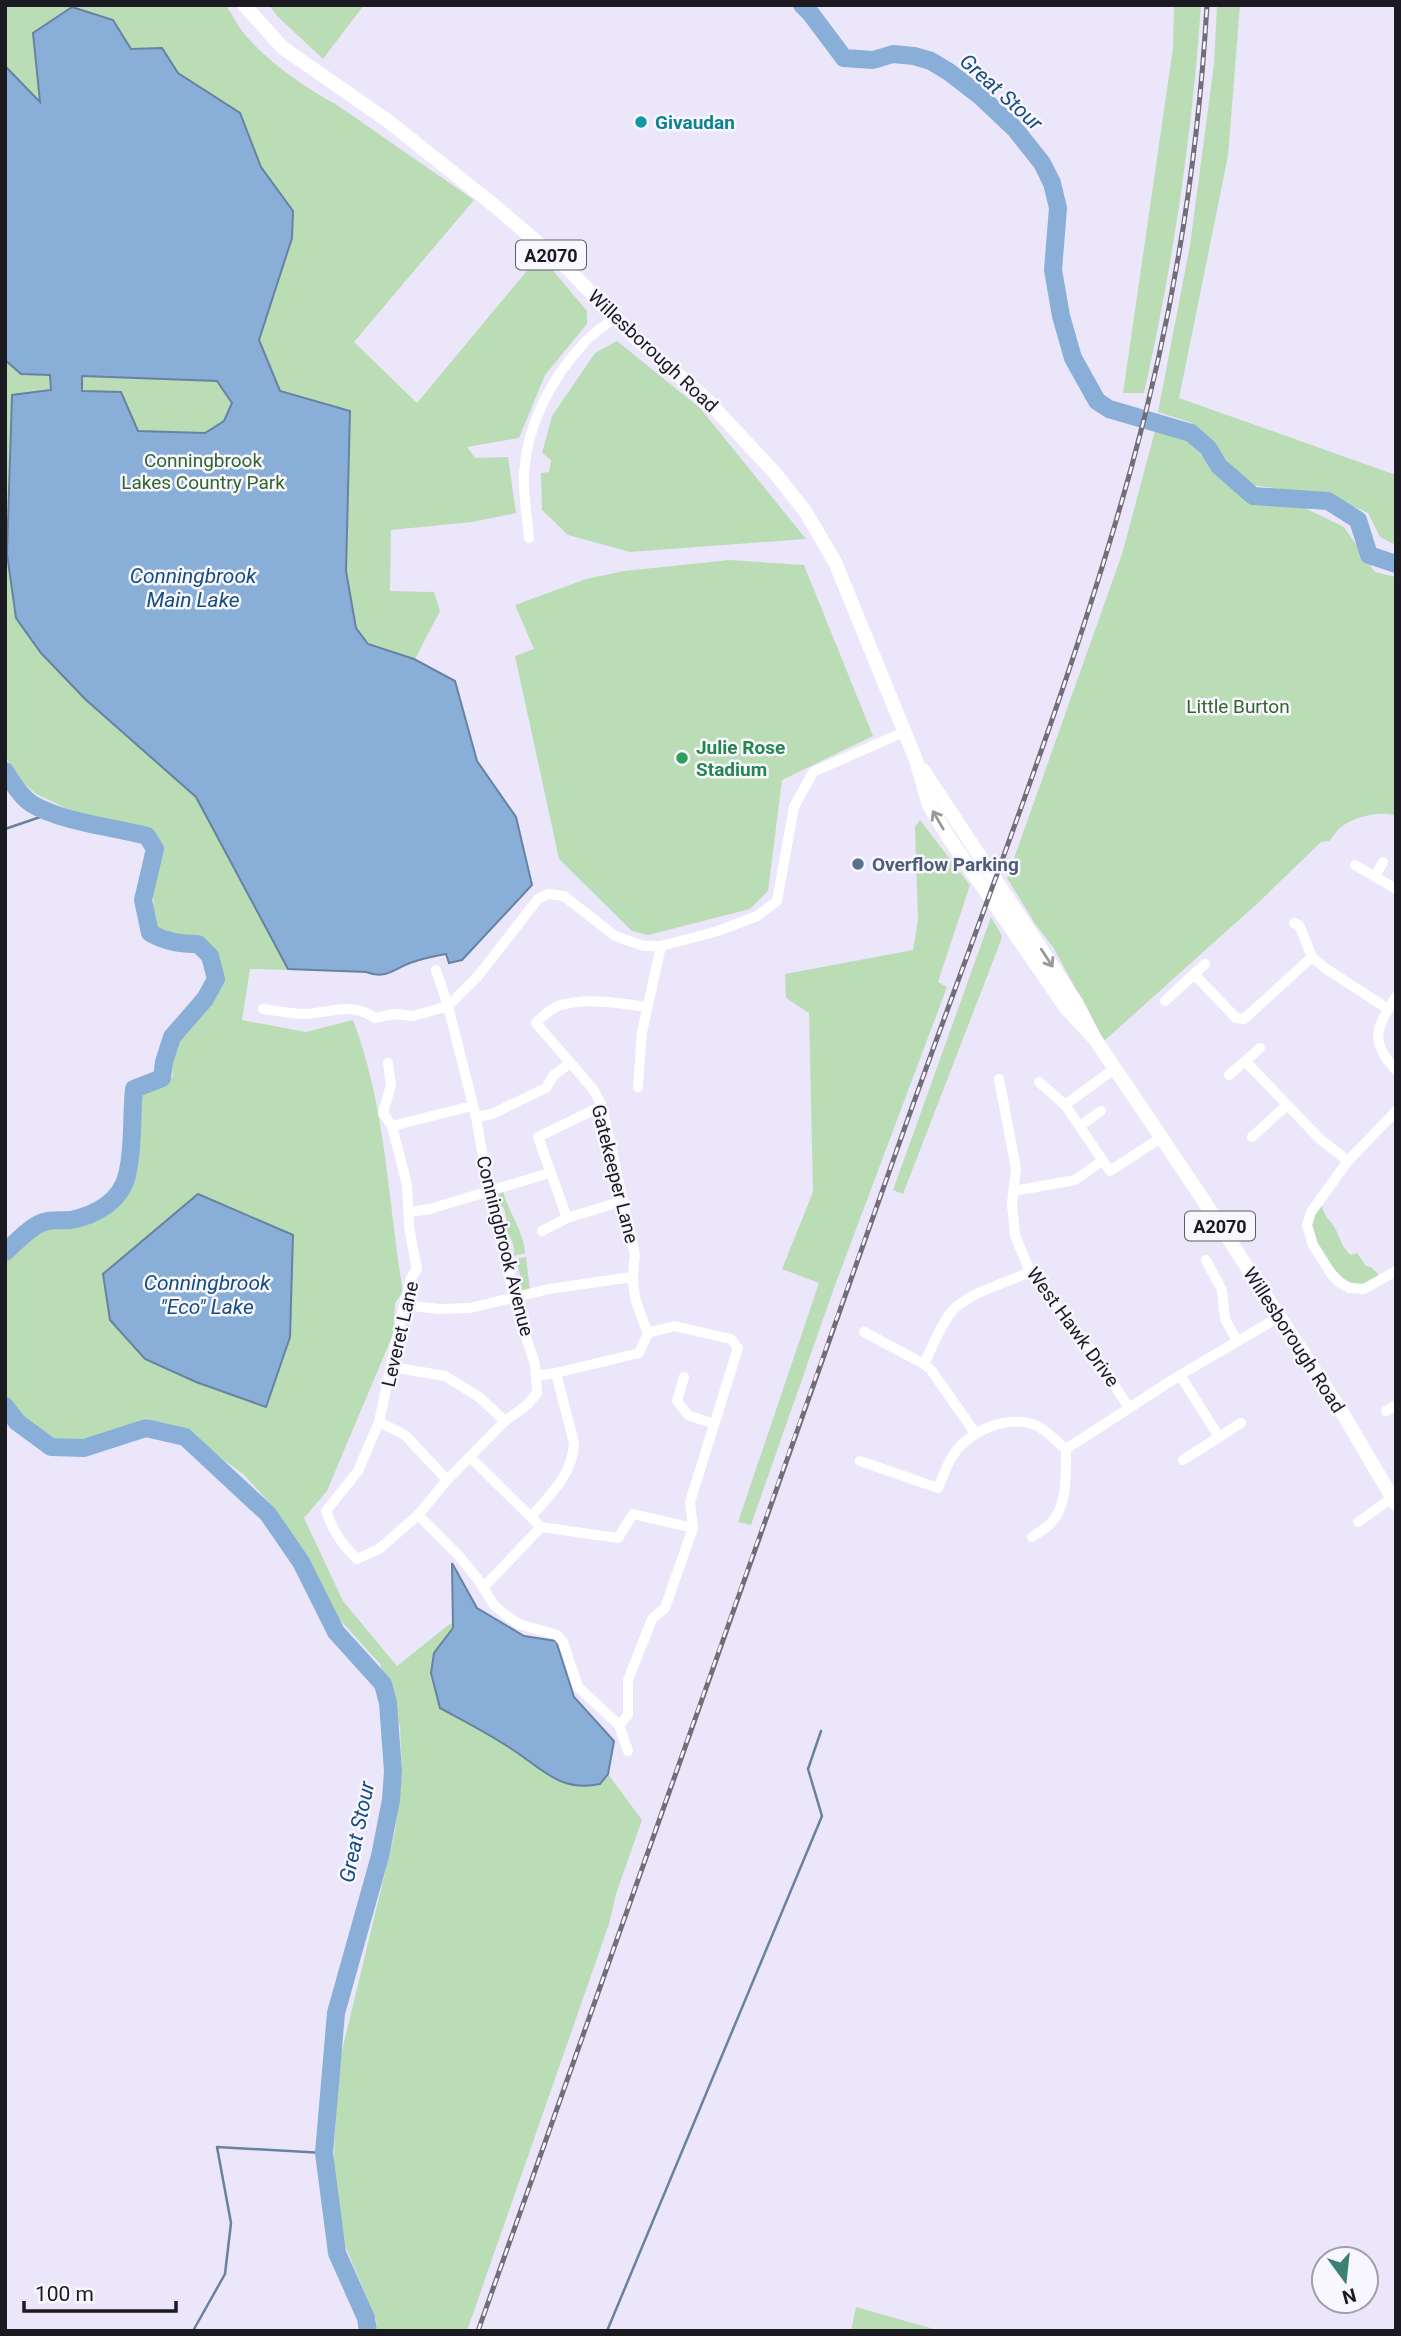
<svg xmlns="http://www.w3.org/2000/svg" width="1401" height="2336" viewBox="0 0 1401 2336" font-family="Roboto,sans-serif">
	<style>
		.green { fill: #bbddb6 }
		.water { fill: #89afd8; stroke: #6882a1; stroke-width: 2; fill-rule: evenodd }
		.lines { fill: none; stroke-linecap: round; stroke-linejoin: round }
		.stream { stroke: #6882a1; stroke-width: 2.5 }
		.river { stroke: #89afd8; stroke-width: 18 }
		.minor { stroke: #fff; stroke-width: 10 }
		.major { stroke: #fff; stroke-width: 14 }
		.rail-casing { stroke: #716d79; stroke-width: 5 }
		.rail { stroke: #f8f6fe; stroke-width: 2.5; stroke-dasharray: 8; stroke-linecap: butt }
		.oneway { stroke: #99989b }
		.culture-dot { fill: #0f9aa8; stroke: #f8f6fe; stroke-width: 2.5 }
		.leisure-dot { fill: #2e9e5b; stroke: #f8f6fe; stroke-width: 2.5 }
		.service-dot { fill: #5c6f8a; stroke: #f8f6fe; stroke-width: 2.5 }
		.labels { text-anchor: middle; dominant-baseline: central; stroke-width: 5; stroke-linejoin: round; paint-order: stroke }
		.shield { fill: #f8f6fe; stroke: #5e5c63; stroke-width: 2 }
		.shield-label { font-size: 18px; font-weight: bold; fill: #1c1a21 }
		.culture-label { font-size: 19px; font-weight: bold; fill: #0d838f; stroke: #f8f6fe; text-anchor: start }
		.street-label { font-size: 19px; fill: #1c1a21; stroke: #f8f6fe }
		.park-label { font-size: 19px; fill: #33652c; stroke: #f8f6fe }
		.leisure-label { font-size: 19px; font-weight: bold; fill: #27864d; stroke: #f8f6fe; text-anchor: start }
		.service-label { font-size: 19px; font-weight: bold; fill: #4e5e75; stroke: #f8f6fe; text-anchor: start }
		.water-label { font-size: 21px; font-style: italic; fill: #164d80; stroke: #f8f6fe }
	</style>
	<rect width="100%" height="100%" fill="#ece6fa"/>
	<path class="green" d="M5 5H226C233 16 239 29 248 38 272 65 306 88 337 105L474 200 354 342 417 403 540 255 587 311V324L545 375 519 438 467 447 475 458 508 457 516 513 472 522 391 530 390 591 434 592 440 611 415 659 455 681 477 761 516 817 532 885 462 960 449 963 446 954C435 956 424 958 413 962 394 968 387 980 366 972L250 969 242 1020 306 1032 353 1020C386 1106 388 1202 403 1292L395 1303 394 1332 327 1491 304 1518 343 1601 397 1666 447 1626 477 1608 524 1636 556 1641 574 1697 614 1741 608 1774 642 1820 616 1894 609 1924 467 2331H377L376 2319 344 2243 333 2169 339 2063 395 1831 402 1775 400 1727 380 1664 330 1609 275 1509 243 1474 196 1440 147 1418 111 1432 74 1441 46 1437 25 1424 5 1396V1259C16 1251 27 1238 39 1232 67 1219 101 1229 122 1199 132 1185 136 1149 137 1131 137 1120 133 1109 138 1099 146 1084 163 1087 173 1076L170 1048 207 1005 219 987 213 952 189 937 166 936 154 927 153 891 159 852 155 837 135 828 70 810 36 794 12 773 5 752Z
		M269 5H364L323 59 277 16Z
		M1174 5H1201C1192 136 1173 265 1144 393H1123L1173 48Z
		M1217 5H1240L1228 156 1179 398 1396 475V545L1380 537 1368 513 1328 495 1250 485 1192 423 1158 412 1190 245 1214 64Z
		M617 341 700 408 806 539 630 552 568 535 542 510 541 473 549 472 551 460 542 453 552 416 595 353Z
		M1155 431 1185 438 1248 504 1301 506 1344 527 1375 572 1396 577V816C1381 810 1353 817 1340 828 1336 831 1333 837 1329 841L1321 842 1259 902 1104 1041 1053 947 1036 925 1007 878 1122 554Z
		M730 560 804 565 873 736 782 780 768 891 750 909 648 935 632 931 559 859 515 656 534 649 515 605 586 579 624 571Z
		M920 820 970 885 938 982 947 987 834 1288 751 1525 738 1522 819 1283 782 1269 813 1192 809 1013 786 998 785 974 913 950 918 920 915 827Z
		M991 917 1002 936 1000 943 903 1194 893 1190Z
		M503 1191C508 1212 524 1231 525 1253L513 1256C517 1247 510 1237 506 1230L508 1226 504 1208 498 1204 497 1194Z
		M1322 1206C1326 1221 1331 1219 1336 1230 1341 1240 1342 1248 1351 1255L1357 1253 1366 1266 1371 1267 1379 1275C1371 1281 1364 1286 1353 1283 1338 1280 1315 1245 1312 1231 1311 1222 1315 1211 1322 1206Z
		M526 1257 530 1290 522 1291 518 1283 521 1279 516 1259Z
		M856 2307 941 2331H851Z"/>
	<path class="water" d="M72 7 113 20 131 49 162 48 178 73 240 113 261 167 293 211 292 238 259 340 280 391 350 411 346 571 356 628 368 644 414 659 455 681 477 761 516 817 532 885 462 960 449 963 446 954C435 956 424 958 413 962 394 968 387 980 366 972L288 969 196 797 85 699 41 653 16 618 7 554 12 395 51 390 50 375 21 374 5 360V66L40 102 33 33ZM82 376 217 381 232 403 224 421 205 433 138 431 121 392 82 391Z
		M198 1194 293 1235 290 1337 266 1407 196 1382 145 1359 110 1320 103 1274Z
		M452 1563 477 1608 524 1636 556 1641 574 1697 614 1741 608 1774 600 1784C558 1793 540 1766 507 1746 486 1732 462 1720 440 1708L431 1673 434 1653 453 1628Z"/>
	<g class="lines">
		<path class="stream" d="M5 829 52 813
			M193 2331 225 2274 231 2223 217 2147 324 2153
			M607 2331 822 1816 808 1769 821 1731"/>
		<path class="river" d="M802 5 811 14 844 58 873 60 893 54 914 56 931 61 949 72 979 95 1015 129 1042 163 1052 183 1058 208 1053 270 1061 316 1073 358 1097 401 1109 409 1191 433 1208 448 1219 466 1253 496 1328 501 1358 520 1369 555 1396 564
			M5 771C13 783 20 796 32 804 62 822 113 827 147 836L155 849 143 900 150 933C166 942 180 944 198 944L210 956 216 979 205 999 172 1037 164 1062 162 1078 134 1089C131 1118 134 1147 127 1175 121 1201 96 1215 71 1220 62 1221 52 1219 44 1222 30 1226 16 1243 5 1252
			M5 1406 17 1422 51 1447 84 1448 146 1428 185 1437 268 1514 301 1562 336 1632 383 1684 388 1703 393 1771 391 1800 380 1856 336 2013 324 2153 337 2253 366 2318 368 2331"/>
		<path class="minor" d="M529 538C527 516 523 494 524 473 527 424 552 377 585 342 593 333 605 325 615 318
			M1355 865 1396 889
			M1375 876 1383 862
			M1294 923 1299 925 1312 957 1325 968 1388 1009
			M1194 974 1236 1018 1244 1019 1312 957
			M1396 997C1376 1028 1369 1041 1396 1070
			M1165 1001 1205 964
			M646 1007C619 1003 586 997 558 1006 550 1009 542 1017 536 1023L593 1089 602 1106 635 1255C630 1290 635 1302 648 1333
			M263 1009C277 1011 292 1014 307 1014 331 1012 354 1002 375 1018L394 1014 413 1016 448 1006 436 970
			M1245 1061 1320 1139 1348 1161
			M388 1063 391 1085 383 1113 392 1126 407 1185 409 1227 417 1269 411 1278 404 1305 379 1422 358 1471 326 1511C333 1532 342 1544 357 1559L379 1549 418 1515 447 1480 505 1421 527 1405 537 1393 535 1364 513 1297 507 1260 489 1192 476 1117 448 1006 478 976 538 899 548 894 564 896 615 936 644 946H661L718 931 757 916 777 901 794 807 813 772 904 732
			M1229 1075 1260 1048
			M999 1079 1016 1168 1012 1204 1015 1235 1030 1272 1091 1349 1129 1408
			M1039 1082 1065 1105 1110 1171 1162 1137
			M638 1087 642 1032 661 946
			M1065 1105 1114 1069
			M602 1106 538 1137 567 1218 623 1201
			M1396 1111 1348 1161 1311 1212 1307 1225 1313 1245 1332 1275 1340 1283 1349 1288 1364 1289 1396 1271
			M476 1117 492 1114 546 1088 553 1076 570 1063
			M392 1126 472 1106
			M1080 1126 1101 1111
			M1252 1137 1287 1105
			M1014 1191 1075 1180 1102 1161
			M409 1212 430 1209 549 1173
			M542 1231 567 1218
			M1206 1260 1222 1290 1225 1319 1237 1341
			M404 1305 439 1309 470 1308 549 1289 632 1277
			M864 1332 924 1364
			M392 1367 445 1376 479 1397 505 1421
			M556 1373 639 1353 648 1333
			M1180 1375 1219 1437
			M684 1377 677 1401 688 1415 714 1424
			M1386 1411 1396 1405
			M379 1422 405 1435 447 1480
			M976 1434 931 1370 924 1364C933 1346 939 1327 952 1311 968 1293 1008 1282 1030 1272
			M1066 1449 1180 1375 1279 1317
			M471 1458 541 1527 618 1538 633 1514 693 1528
			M1183 1460 1241 1423
			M860 1461 938 1488C943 1477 947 1464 954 1454 970 1429 1014 1412 1041 1428 1050 1434 1058 1443 1066 1449
			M418 1515 459 1556 477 1578 494 1605 508 1617 519 1624 557 1635 563 1642 578 1687 619 1725 628 1751
			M531 1517C550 1495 573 1474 574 1443L556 1373 536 1376
			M1358 1522 1392 1498
			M1032 1537C1038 1533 1045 1529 1050 1524 1068 1507 1066 1472 1066 1449
			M483 1588 541 1527
			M619 1725 628 1715V1680L652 1619 665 1608 693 1528 690 1502 738 1348 731 1339 674 1326 648 1333"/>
		<path class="major" d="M244 5 283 48 388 121 496 207 568 269 633 336 706 399 775 473 805 511 835 562 916 760 929 805 949 838 1066 1008 1095 1039
			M923 770 1076 1002 1095 1039 1200 1195 1343 1414 1396 1504"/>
		<g class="rail-casing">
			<path id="rail" d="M478 2331C621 1930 761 1528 905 1127 983 908 1070 690 1132 465 1173 316 1198 160 1207 5"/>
		</g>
		<use href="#rail" class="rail"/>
	</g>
	<defs><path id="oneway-shaft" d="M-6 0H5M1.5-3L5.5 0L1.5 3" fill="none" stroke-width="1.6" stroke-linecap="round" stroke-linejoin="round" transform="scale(1.75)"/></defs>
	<g class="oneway">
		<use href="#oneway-shaft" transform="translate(938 820) rotate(-120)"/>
		<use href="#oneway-shaft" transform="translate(1047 958) rotate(57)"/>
	</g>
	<circle class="culture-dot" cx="641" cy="122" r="7"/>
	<circle class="leisure-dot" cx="682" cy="758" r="7"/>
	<circle class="service-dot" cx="858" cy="864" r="7"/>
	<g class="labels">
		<g class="shield">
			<rect x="516" y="240.5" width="70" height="29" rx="5"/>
			<rect x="1185" y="1211.5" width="70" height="29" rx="5"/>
		</g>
		<g class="shield-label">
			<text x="551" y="255">A2070</text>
			<text x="1220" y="1226">A2070</text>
		</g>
		<g class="culture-label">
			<text x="655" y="122">Givaudan</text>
		</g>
		<g class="street-label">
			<text transform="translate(653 351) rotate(43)">Willesborough Road</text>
			<text transform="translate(615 1174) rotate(76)">Gatekeeper Lane</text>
			<text transform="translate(505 1246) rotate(76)">Conningbrook Avenue</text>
			<text transform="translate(1073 1327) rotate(54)">West Hawk Drive</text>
			<text transform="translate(400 1334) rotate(-77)">Leveret Lane</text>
			<text transform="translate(1294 1340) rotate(57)">Willesborough Road</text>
		</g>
		<g class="park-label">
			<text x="203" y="460">Conningbrook<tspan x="203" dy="22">Lakes Country Park</tspan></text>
			<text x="1238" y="706">Little Burton</text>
		</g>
		<g class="leisure-label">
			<text x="696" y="747">Julie Rose<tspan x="696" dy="22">Stadium</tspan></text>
		</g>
		<g class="service-label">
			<text x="872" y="864">Overflow Parking</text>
		</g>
		<g class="water-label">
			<text transform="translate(1001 92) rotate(42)">Great Stour</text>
			<text x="193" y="576">Conningbrook<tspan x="193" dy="24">Main Lake</tspan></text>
			<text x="207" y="1283">Conningbrook<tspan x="207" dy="24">"Eco" Lake</tspan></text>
			<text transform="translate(357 1832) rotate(-78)">Great Stour</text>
		</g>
	</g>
	<rect width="1401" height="2336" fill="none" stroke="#1c1a21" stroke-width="14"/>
	<g transform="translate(1345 2280) rotate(165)"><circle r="33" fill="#f8f6fe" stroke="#a09ea6" stroke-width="2"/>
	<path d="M0-5L12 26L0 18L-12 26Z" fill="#3d8074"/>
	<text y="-10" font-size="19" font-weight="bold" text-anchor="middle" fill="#1c1a21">N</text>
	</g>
	<path d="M24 2301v10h152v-10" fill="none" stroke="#1c1a21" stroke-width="3.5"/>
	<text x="35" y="2301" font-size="21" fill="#1c1a21" stroke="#f8f6fe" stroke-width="5" paint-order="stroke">100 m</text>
</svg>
